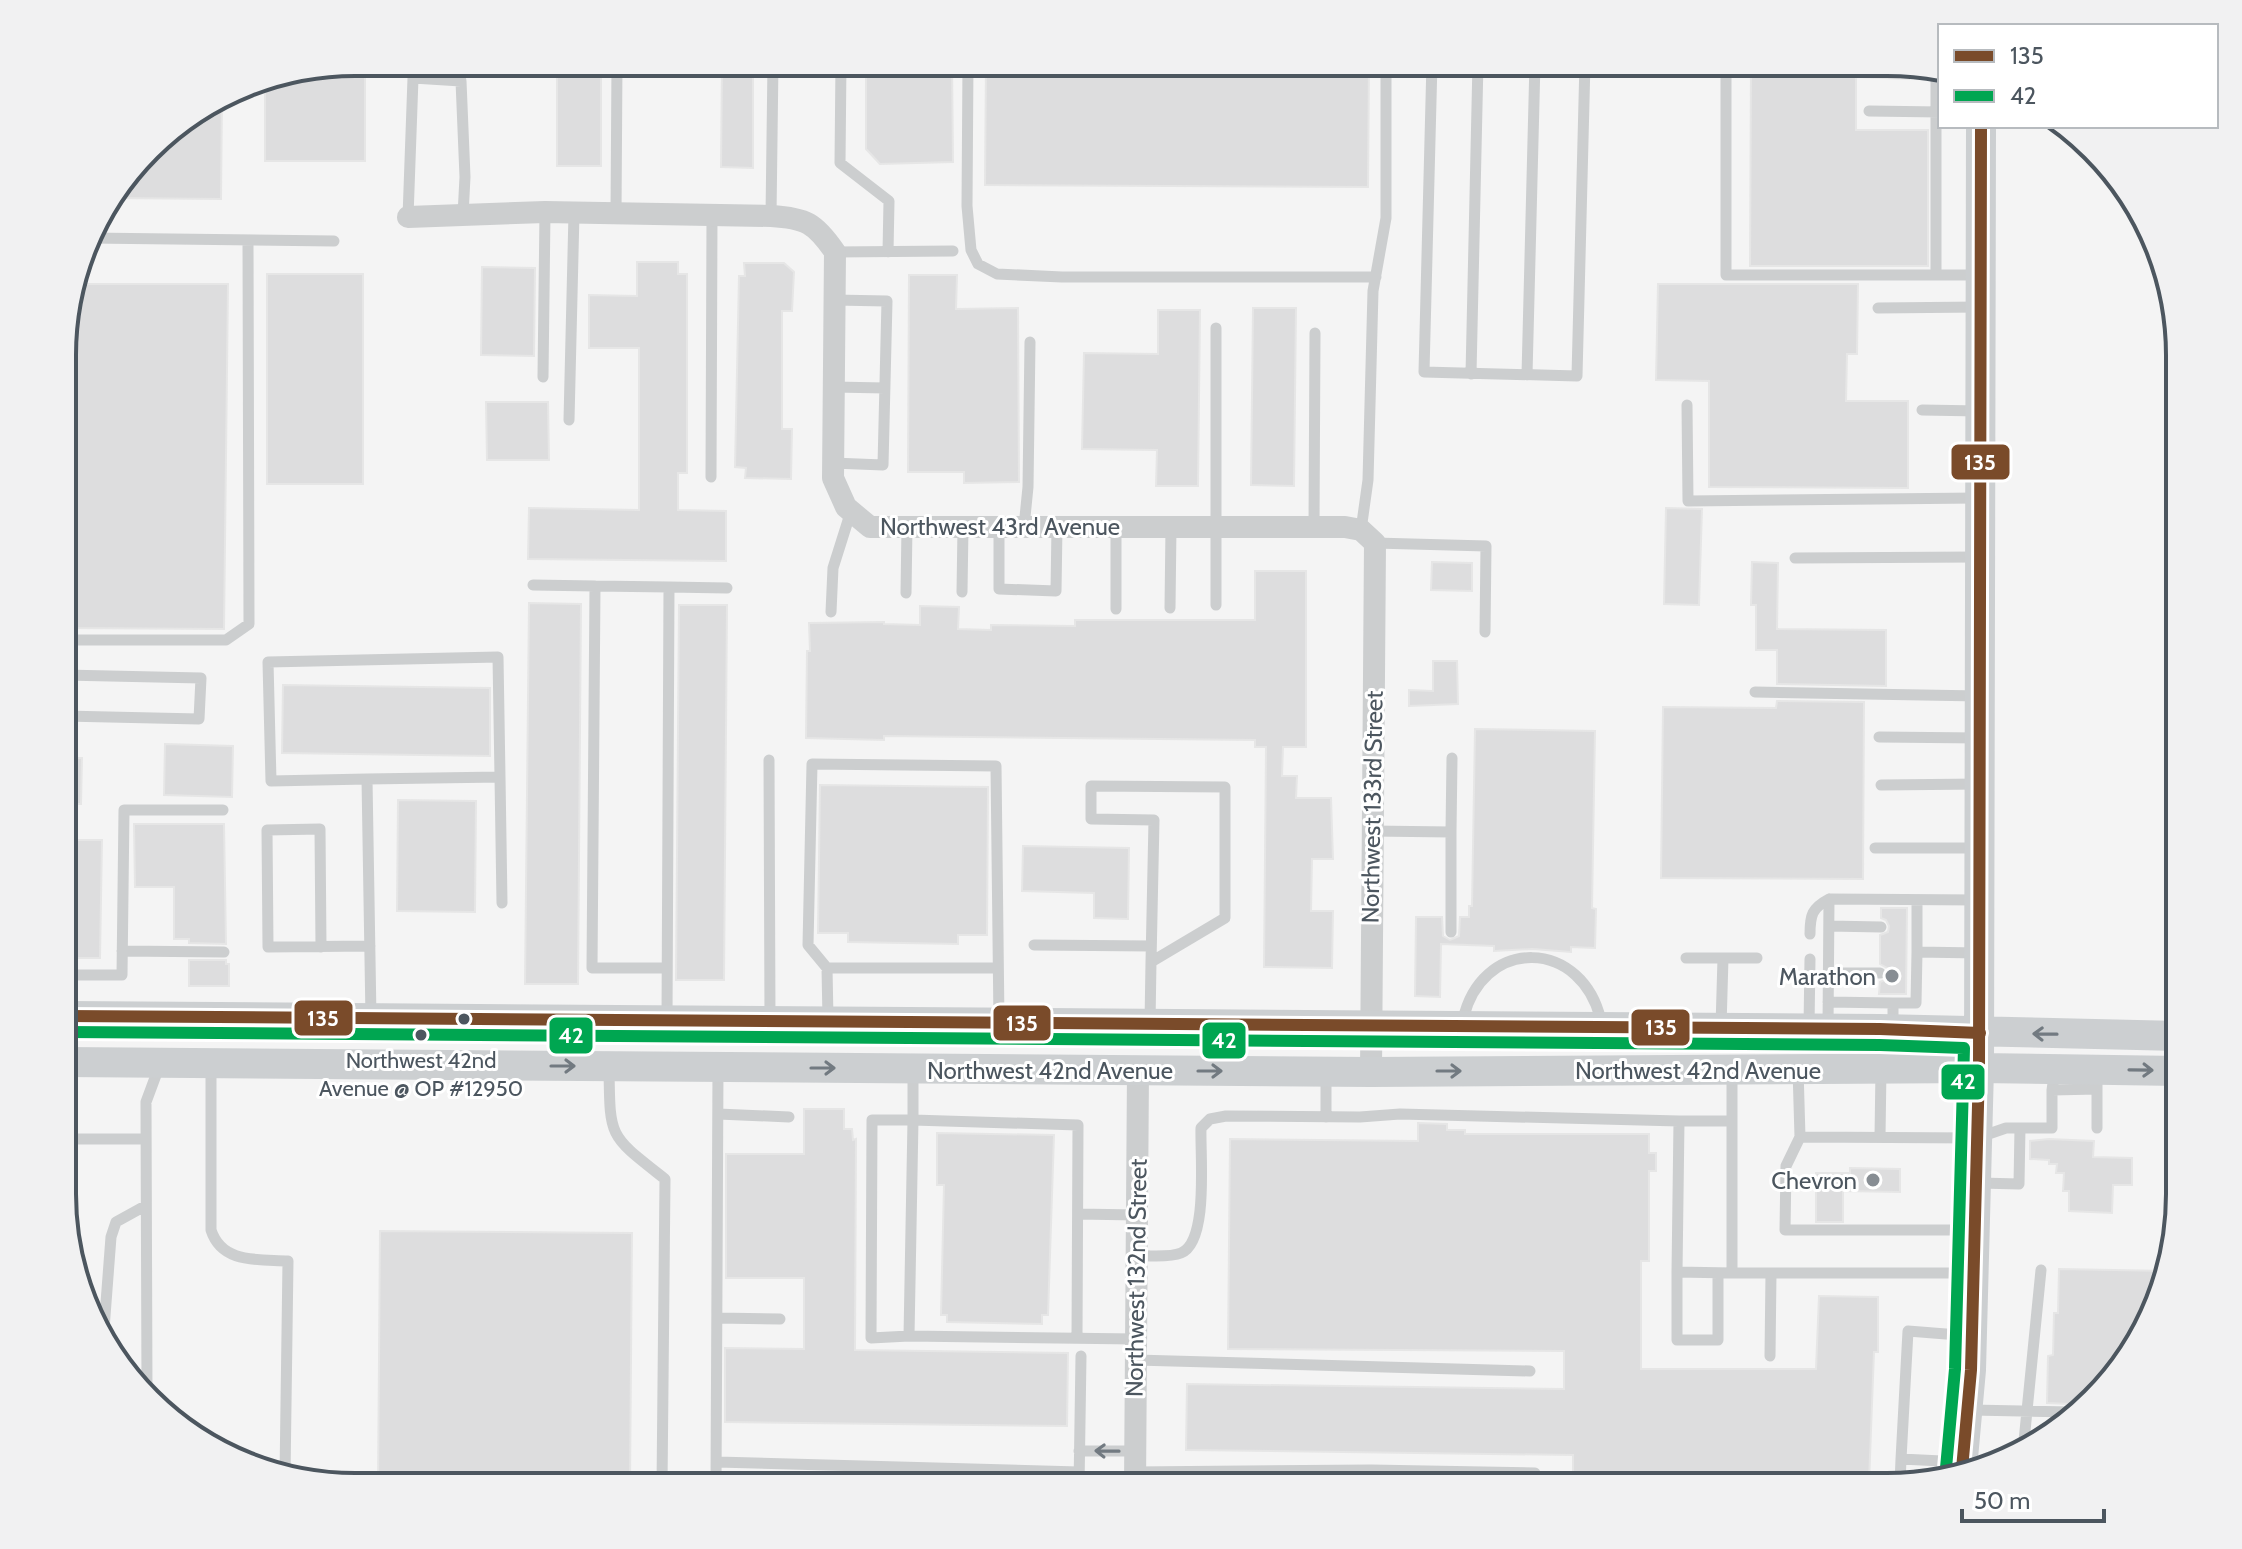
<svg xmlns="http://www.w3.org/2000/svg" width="2242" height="1549" viewBox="0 0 2242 1549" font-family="Cabin,sans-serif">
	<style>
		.building { fill: #ddddde; stroke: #e6e6e6; stroke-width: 2 }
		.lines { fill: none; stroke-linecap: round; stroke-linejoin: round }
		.lane { stroke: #cccecf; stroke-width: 11 }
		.street { stroke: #cccecf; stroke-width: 22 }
		.secondary { stroke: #cccfd1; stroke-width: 30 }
		.bus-1-casing { stroke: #fff; stroke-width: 18 }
		.bus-2-casing { stroke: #fff; stroke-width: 18 }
		.bus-1 { stroke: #7a4b2a; stroke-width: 12 }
		.bus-2 { stroke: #00a651; stroke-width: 12 }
		.oneway { stroke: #727a81 }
		.poi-dot { fill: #878d93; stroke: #fff; stroke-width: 3 }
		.bus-dot { fill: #4c565f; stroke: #fff; stroke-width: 3 }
		.labels { text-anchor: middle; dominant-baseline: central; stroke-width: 6; stroke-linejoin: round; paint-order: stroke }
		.bus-label { font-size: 22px; fill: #4c565f; stroke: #fff }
		.street-label { font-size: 24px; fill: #4c565f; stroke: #fff }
		.poi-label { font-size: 24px; fill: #4c565f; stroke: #fff; text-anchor: end }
		.rim { fill: none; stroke: #4c565f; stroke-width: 4 }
		.line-badge { stroke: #fff; stroke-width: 3 }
		.badge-label { font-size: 22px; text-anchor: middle; font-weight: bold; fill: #fff }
	</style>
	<rect width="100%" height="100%" fill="#f4f4f4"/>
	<path class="building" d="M355 62H365V161H265V80Z
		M557 62H601V166H557Z
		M722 62H753V168L721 167Z
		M866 62H952L953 162 880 164 866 149Z
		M986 62H1369L1368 187 985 185Z
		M1751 63H1909V79L1856 77V130H1928V266H1750Z
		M222 98 221 199 113 198 162 135Z
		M637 262H678V274H687V473H678V510L726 511V561L528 559 529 508 639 510V348H589V295L637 296Z
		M744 263H784L794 272 792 311H782V429H792L791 479 745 478 746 468 735 467 739 276H745Z
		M482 267 535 268 534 356 481 355Z
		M267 274H363V484H267Z
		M909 275H957L956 309 1018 308 1019 482 964 483V472H908Z
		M75 284H228L224 629 64 628V586H75L74 552H64V318Z
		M1658 284H1858L1857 354H1847L1846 401H1908V488L1709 487V381L1656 380Z
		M1253 308H1296L1294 486 1251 485Z
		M1158 310H1200L1198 486H1156L1157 450 1082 449 1084 353 1158 354Z
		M486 402H548L549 460H487Z
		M1666 508 1702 509 1699 605 1664 604Z
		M1432 562 1472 563V591L1431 590Z
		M1752 562 1778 563 1777 629 1886 630V686L1777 684V650H1756V605H1751Z
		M1255 571H1306V747H1283L1282 776H1297L1296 798H1331L1333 859H1312L1311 911H1333L1332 968 1264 967 1266 747H1255V740L884 736V740L806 738 807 651H810L809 623 884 622V624L920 625V606L959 607 958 629 991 630V625L1075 626V620H1255Z
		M529 603 581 604 578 984H525Z
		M679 605H727L724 980H676Z
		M1433 661H1457L1458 704 1409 706V690L1433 691Z
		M283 685 490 688V756L282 753Z
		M1777 701 1864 702 1863 879 1661 878 1663 707 1776 708Z
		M1475 729 1595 731 1592 908 1596 909 1595 948 1571 947V952L1533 949 1494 951V946L1441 944 1440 997 1415 996 1416 917H1442L1443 936 1450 940 1459 936 1460 917H1469V906H1472Z
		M165 744 233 746 232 797 164 795Z
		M64 758H82L81 804H64Z
		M820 785 988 787 987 935H958V944L848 942V933H818Z
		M398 800 476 801 475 912 397 911Z
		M134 824H224L226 944 189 943V939H174V887H135Z
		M70 840H102L100 958H64V856H70Z
		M1023 846 1129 848 1128 919 1094 918V893L1022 891Z
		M1881 908H1907L1906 994H1879L1880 982 1885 980 1888 974 1887 968 1880 964V935L1888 932 1889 926 1886 920 1881 918Z
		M189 960H226V964H229V986H189Z
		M804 1109H844V1129H852L853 1140 856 1139 855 1350 1068 1353 1067 1426 725 1422V1348L804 1349V1278H726V1154H804Z
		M1418 1123 1447 1124V1130H1465V1134H1649V1153H1656V1171H1649V1261H1641V1369H1816L1819 1296 1878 1297V1352H1874L1869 1483H1573V1455L1186 1450 1187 1384 1564 1389V1351L1228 1349 1230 1139 1418 1141Z
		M937 1133 1054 1135 1048 1315H1042V1324L947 1322V1315H941L944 1185H937Z
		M2049 1139 2094 1141 2093 1157 2132 1158V1185H2113L2112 1213 2069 1211V1191H2063L2064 1173H2056L2057 1164H2049V1160L2030 1159V1141Z
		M1850 1168 1900 1169V1192L1843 1191V1222H1816V1173H1850Z
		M380 1231 632 1233 630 1486H378Z
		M2059 1269 2168 1271 2164 1288 2120 1372 2077 1407 2070 1404 2047 1403 2048 1356 2053 1355 2054 1313H2058Z"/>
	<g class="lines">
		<path class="lane" d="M841 62 840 163 889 201 888 252
			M968 62 967 206 971 250 978 264 997 274 1062 277H1376
			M1432 62 1424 372 1577 376 1585 62
			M1726 63V275H1981
			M1869 111 1940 112
			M616 214 617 62
			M771 216 773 62
			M408 217 413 78 461 81 465 177 463 215
			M89 238 334 241
			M835 252 953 251
			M1936 275V69
			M1878 308 1980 307
			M1471 374 1478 62
			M1527 375 1535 62
			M543 377 545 212
			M834 387 885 388
			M1687 405 1688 501 1977 498
			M1922 410 1980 411
			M569 420 574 213
			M833 463 883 465 887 301 834 300
			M711 477 712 216
			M999 527V589L1056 591 1057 527
			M1024 527 1028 487 1030 342
			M1314 527 1315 333
			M1361 530 1368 480 1373 291 1386 218V62
			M1375 543 1486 546 1485 632
			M1795 558 1977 557
			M533 585 595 586
			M669 587 727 588
			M962 592 963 527
			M906 593 907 527
			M1216 605V328
			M1170 608 1171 527
			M1116 609V527
			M831 612 833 568 851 511
			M64 640H226L249 624 248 240
			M64 675 201 678 199 719 64 716
			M1755 692 1980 696
			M1879 737 1980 738
			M769 760 770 1021
			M367 779 271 781 268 662 498 657 500 777
			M1881 785 1980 784
			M1372 831 1451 832V932
			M1451 832 1452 758
			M1875 848H1979
			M1917 900V952L1979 953
			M1829 926 1881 927
			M1810 934C1810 915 1812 908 1829 899
			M1034 945 1151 946
			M321 947 320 829 267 830 268 947 370 946
			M122 951 224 952
			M1686 958H1757
			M827 968H998
			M1828 973H1880
			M64 975H122L124 810H223
			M1828 1002 1893 1003
			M371 1018 367 779 500 777 502 903
			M828 1019 827 968 808 945 812 764 996 766 999 1022
			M667 1020 669 587 595 586 592 968H667
			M1150 1023 1151 962 1225 918V787L1091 786V819L1154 820 1151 962
			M1462 1025C1478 934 1586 936 1602 1026
			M1721 1027 1723 958
			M1809 1027 1810 959
			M1828 1028 1829 899 1979 900
			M1893 1029V1003H1916L1917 952
			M211 1064V1230C222 1264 258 1259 288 1261L285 1476
			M609 1067C610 1139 608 1134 665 1179L662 1487
			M1798 1069 1800 1137 1977 1138 2006 1128H2052V1090
			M1732 1071V1273H1973
			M2053 1083 2052 1090 2097 1089
			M718 1114 789 1117
			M1326 1117V1073
			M1732 1121H1679L1677 1272 1732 1273
			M2097 1128V1082
			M1800 1137 1786 1166 1785 1230H1972
			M1880 1137 1881 1069
			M64 1139H146
			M1980 1183 2019 1184 2020 1128
			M1078 1214 1137 1215
			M1137 1256C1149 1255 1169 1258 1181 1253 1209 1242 1200 1155 1201 1128L1210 1119 1226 1116 1360 1117 1400 1114 1679 1121
			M1677 1272V1340H1718V1273
			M717 1318 780 1319
			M100 1336 104 1329 111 1237 116 1222 145 1206
			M909 1336 871 1338 872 1120H913V1070
			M1077 1337 1078 1125 913 1120 909 1336 1136 1339
			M1770 1356 1771 1273
			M1136 1360 1530 1371
			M147 1392 146 1102 159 1067
			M1971 1410 2070 1412
			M1079 1451H1135
			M2023 1451 2041 1270
			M1901 1459 1908 1331 1971 1336
			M717 1462 1079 1472
			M1371 1470V1487
			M1134 1472 1371 1470 1535 1473V1487
			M1191 1472V1487
			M1900 1484 1901 1459 1962 1462
			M716 1487 718 1068
			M1079 1487 1081 1356"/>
		<path class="street" d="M408 217 545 212 771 216C806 218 815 223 835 252L833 478 846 507 870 527H1345L1361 530 1375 543 1371 1072
			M1135 1487 1138 1070"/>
		<path class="secondary" d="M64 1016 1880 1029 2179 1036
			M64 1062 1371 1072 1979 1068 2179 1071
			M1962 1469 1971 1370 1979 1068 1981 126"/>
		<g class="bus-1-casing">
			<path id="bus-1" d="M64 1016 1880 1029 1980 1033
				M1962 1469 1971 1370 1979 1068 1981 126"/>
		</g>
		<g class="bus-2-casing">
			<path id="bus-2" d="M64 1032 1880 1045 1964 1048 1955 1369 1946 1468"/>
		</g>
		<use href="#bus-1" class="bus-1"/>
		<use href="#bus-2" class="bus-2"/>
	</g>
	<defs><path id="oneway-shaft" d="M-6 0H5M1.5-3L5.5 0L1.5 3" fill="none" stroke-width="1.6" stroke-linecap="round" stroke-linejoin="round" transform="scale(2)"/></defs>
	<g class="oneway">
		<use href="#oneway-shaft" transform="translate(2045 1034) rotate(-179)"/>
		<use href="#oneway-shaft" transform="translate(563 1066)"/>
		<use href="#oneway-shaft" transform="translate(823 1068)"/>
		<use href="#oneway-shaft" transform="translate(2141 1070) rotate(1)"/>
		<use href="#oneway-shaft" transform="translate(1210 1071)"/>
		<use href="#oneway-shaft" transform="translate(1449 1071)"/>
		<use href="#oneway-shaft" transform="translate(1107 1451) rotate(-179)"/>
	</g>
	<g class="poi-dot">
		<circle cx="1892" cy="976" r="8"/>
		<circle cx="1873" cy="1180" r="8"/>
	</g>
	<g class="bus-dot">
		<circle cx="464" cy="1019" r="7"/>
		<circle cx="421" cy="1035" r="7"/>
	</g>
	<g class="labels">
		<g class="bus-label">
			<text x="421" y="1060">Northwest 42nd<tspan x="421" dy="28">Avenue @ OP #12950</tspan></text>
		</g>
		<g class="street-label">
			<text x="1000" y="526">Northwest 43rd Avenue</text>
			<text transform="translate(1372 807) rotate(-89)">Northwest 133rd Street</text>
			<text x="1050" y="1070">Northwest 42nd Avenue</text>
			<text x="1698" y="1070">Northwest 42nd Avenue</text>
			<text transform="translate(1136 1278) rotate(-89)">Northwest 132nd Street</text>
		</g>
		<g class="poi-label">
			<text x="1876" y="976">Marathon</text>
			<text x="1857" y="1180">Chevron</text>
		</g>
	</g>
	<path d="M0 0H2242V1549H0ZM355 76H1887A279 279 0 0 1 2166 355V1194A279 279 0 0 1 1887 1473H355A279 279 0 0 1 76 1194V355A279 279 0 0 1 355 76Z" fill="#f1f1f2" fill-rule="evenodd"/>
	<path class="rim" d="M355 76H1887A279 279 0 0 1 2166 355V1194A279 279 0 0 1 1887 1473H355A279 279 0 0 1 76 1194V355A279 279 0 0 1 355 76Z"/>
	<g class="line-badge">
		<rect x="1950" y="443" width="61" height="38" rx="8" fill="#7a4b2a"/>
		<rect x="293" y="999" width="61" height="38" rx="8" fill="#7a4b2a"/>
		<rect x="992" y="1004" width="60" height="38" rx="8" fill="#7a4b2a"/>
		<rect x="1630" y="1008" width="61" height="39" rx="8" fill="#7a4b2a"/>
		<rect x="548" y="1016" width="46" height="39" rx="8" fill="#00a651"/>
		<rect x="1201" y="1021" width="46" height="39" rx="8" fill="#00a651"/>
		<rect x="1940" y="1063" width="46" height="38" rx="8" fill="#00a651"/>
	</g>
	<g class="badge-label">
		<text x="1980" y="470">135</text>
		<text x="323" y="1026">135</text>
		<text x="1022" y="1031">135</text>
		<text x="1661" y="1035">135</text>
		<text x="571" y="1043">42</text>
		<text x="1224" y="1048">42</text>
		<text x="1963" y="1089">42</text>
	</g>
	<rect x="1938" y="24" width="280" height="104" fill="#ffffff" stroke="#b7bbbf" stroke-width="2"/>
	<rect x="1954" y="50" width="40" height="12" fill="#7a4b2a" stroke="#b7bbbf" stroke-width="2"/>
	<text x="2010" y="64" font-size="24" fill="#4c565f">135</text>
	<rect x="1954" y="90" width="40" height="12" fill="#00a651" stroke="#b7bbbf" stroke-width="2"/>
	<text x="2010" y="104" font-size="24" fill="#4c565f">42</text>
	<path d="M1962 1509v12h142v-12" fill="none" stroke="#4c565f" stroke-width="4"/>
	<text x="1974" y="1509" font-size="24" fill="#4c565f" stroke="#ffffff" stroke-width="6" paint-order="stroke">50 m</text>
</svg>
